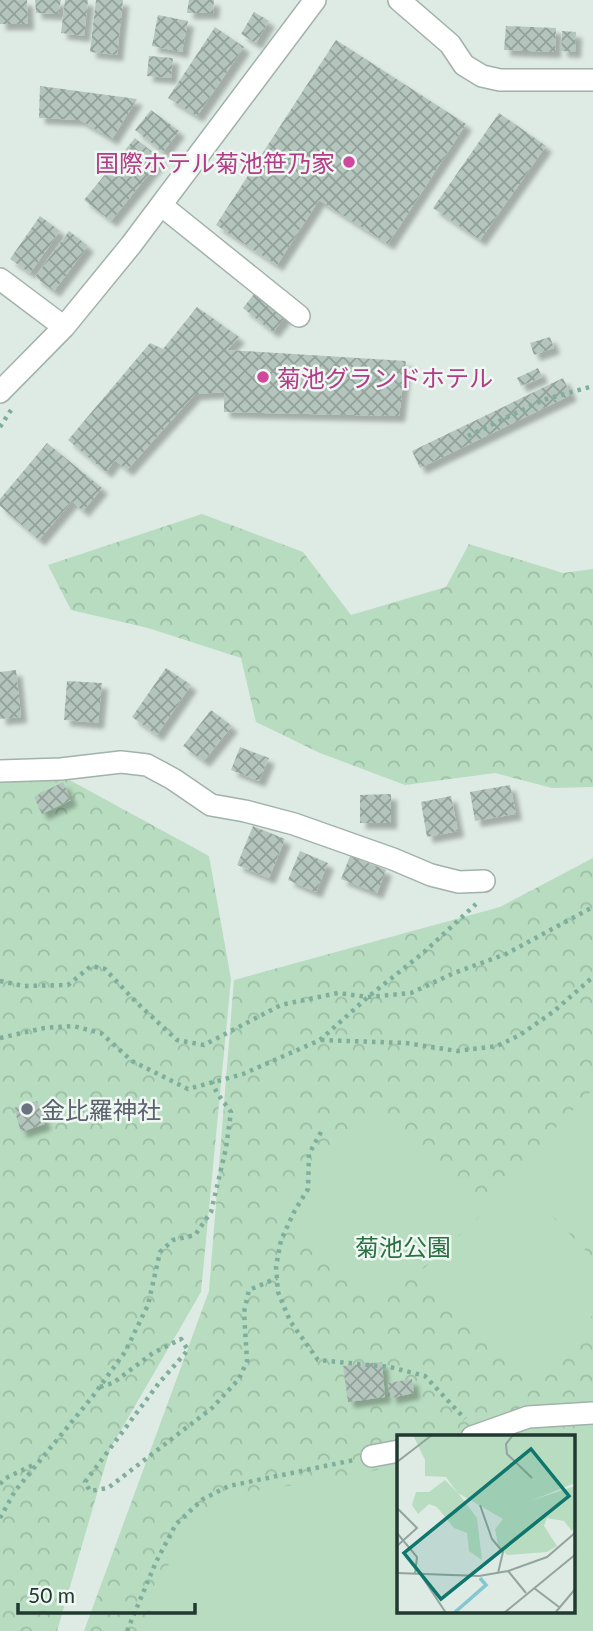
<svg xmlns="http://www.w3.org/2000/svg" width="593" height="1631" viewBox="0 0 593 1631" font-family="Lato,'Noto Sans JP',sans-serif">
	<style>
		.forest { fill: url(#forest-crowns); fill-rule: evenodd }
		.pitch { fill: #b7dcbf }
		.building { fill: url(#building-cross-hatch); filter: url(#shadow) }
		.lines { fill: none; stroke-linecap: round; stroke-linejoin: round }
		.minor-casing { stroke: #a1b2ab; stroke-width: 24 }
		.path { stroke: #7fae9d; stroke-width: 4.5; stroke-dasharray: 3.5 5; stroke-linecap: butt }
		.minor { stroke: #fff; stroke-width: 21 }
		.hotel-dot { fill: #d1479c; stroke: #eff7f2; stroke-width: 2.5 }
		.worship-dot { fill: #6b7280; stroke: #eff7f2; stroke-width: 2.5 }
		.labels { text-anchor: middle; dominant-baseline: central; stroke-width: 5; stroke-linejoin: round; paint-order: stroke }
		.hotel-label { font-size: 24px; fill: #b23c85; stroke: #eff7f2; text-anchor: end }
		.worship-label { font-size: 24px; fill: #5b616d; stroke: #eff7f2; text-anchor: start }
		.park-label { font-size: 24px; fill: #2a7043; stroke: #eff7f2 }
		.inset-river { fill: none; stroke: #85c7d0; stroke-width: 3.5 }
		.inset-road { fill: none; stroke: #92a49d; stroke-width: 2 }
		.view { fill: #0f766e; fill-opacity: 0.15; stroke: #0f766e; stroke-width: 3.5 }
		.inset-edge { fill: none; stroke: #203a32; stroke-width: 3.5 }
	</style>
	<defs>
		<pattern id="forest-crowns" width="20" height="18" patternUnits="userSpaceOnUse" patternTransform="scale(1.75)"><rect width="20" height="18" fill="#b7dcbf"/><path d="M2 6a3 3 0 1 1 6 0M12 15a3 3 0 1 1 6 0" fill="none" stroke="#9dbea5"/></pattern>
		<pattern id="building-cross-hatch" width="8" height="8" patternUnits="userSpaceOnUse" patternTransform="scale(1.75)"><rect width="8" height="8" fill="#b4c5bd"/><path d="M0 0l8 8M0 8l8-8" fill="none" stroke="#92a19a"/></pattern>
		<filter id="shadow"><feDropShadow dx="6" dy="6" stdDeviation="2" flood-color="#0004"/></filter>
	</defs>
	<rect width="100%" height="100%" fill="#deeae4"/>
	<path class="forest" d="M202 514 303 552 351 615 446 587 469 544 563 573 593 569V787L552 788 495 773 405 785 320 753 256 722 241 658 148 628 71 610 48 565Z
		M64 777 209 856 231 979 201 1292 110 1449 57 1631H0V779Z
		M593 858V1631H84L209 1291 234 980 500 907ZM399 1437H574V1612H399Z"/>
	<path class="pitch" d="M593 1089V1244L516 1169Z
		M373 1109 474 1206 382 1301 276 1205Z
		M518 1181 593 1258V1315L529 1379 422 1270Z
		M593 1431V1631H144L185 1520 211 1505 247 1492 302 1484 399 1466V1612H574V1437H560Z"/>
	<path class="building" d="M0 0H27L28 24H0Z
		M35 0H61L58 14 36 13Z
		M65 0H88L84 36 61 33Z
		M96 0H123L117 55 90 52Z
		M189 0H214L213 13H187Z
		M254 12 269 21 256 43 241 34Z
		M158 15 188 21 182 52 152 46Z
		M506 26 556 28 555 52 504 50Z
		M215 27 244 47 197 116 168 98Z
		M562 31 576 32 575 52 561 51Z
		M336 40 466 124 388 244 319 200 277 265 216 225Z
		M149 56 173 58 171 78 147 76Z
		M40 86 137 99 112 139 80 120 39 118Z
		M151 110 179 131 163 152 135 130Z
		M499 113 546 146 480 240 433 208Z
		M135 138 161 159 111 221 84 200Z
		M40 216 60 231 30 273 10 259Z
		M69 231 88 246 54 291 35 277Z
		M266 279 296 303 273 332 243 308Z
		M197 307 239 337 227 350 406 361 399 416 224 412V392L195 394 127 470 115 460 106 472 68 440 150 343 163 349Z
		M550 337 554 348 534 355 530 343Z
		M538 368 542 377 521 386 517 378Z
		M563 378 571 395 420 468 412 451Z
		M47 443 102 488 83 511 72 501 39 540 0 506V499Z
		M166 668 191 685 157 735 132 717Z
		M16 670 21 717 0 719V672Z
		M67 681 102 683 98 723 64 720Z
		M211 710 232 726 204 761 183 746Z
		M240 747 269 758 259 781 231 770Z
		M63 782 71 800 42 814 34 797Z
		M510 785 516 814 475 821 470 792Z
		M391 794V823H360V795Z
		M451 796 458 831 427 837 421 802Z
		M253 826 285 839 269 878 237 865Z
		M300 851 328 863 316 892 288 880Z
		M350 856 386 870 377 893 341 879Z
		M37 1101 45 1124 21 1132 14 1108Z
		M382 1362 385 1397 348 1402 343 1366Z
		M412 1379 414 1393 391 1398 388 1383Z"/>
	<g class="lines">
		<g class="minor-casing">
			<path id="minor" d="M399 0 450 44 464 65 482 76 500 80H593
				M161 205 299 316
				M0 279 64 327
				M0 392 64 327 131 245 315 0
				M0 771 61 769 121 762 147 765 173 779 211 805 245 811 294 824 393 859 431 875 459 882 484 881
				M472 1437 528 1417 593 1413
				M372 1456 399 1451"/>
		</g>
		<path class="path" d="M0 427 11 410
			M468 436 543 400 593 386
			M0 981 24 986 68 985 91 966 105 969 136 1002 177 1040 204 1045 281 1005 338 993 368 997 411 993 454 973 506 954 593 907
			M0 1038 44 1028 73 1026 101 1033 132 1061 188 1089 243 1074 320 1040 368 997 423 953 476 904
			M321 1040 406 1043 457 1051 497 1046 520 1035 553 1012 593 977
			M321 1132 309 1154 308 1189 295 1210 281 1240 276 1267 278 1292 290 1321 318 1360 390 1367 425 1376 465 1419
			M100 1387 113 1383 153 1353 181 1339 188 1350 159 1383 85 1482 90 1491 108 1488 212 1408 239 1379 247 1361 244 1312 249 1290 277 1278
			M0 1484 6 1478 33 1465
			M0 1518 15 1491 93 1396 125 1352 148 1305 160 1252 173 1240 195 1235 211 1212 226 1148 231 1112 217 1093 212 1082
			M127 1631 156 1562 176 1524 203 1499 229 1486 354 1460"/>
		<use href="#minor" class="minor"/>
	</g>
	<g class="hotel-dot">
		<circle cx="349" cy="162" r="7"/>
		<circle cx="263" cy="377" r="7"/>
	</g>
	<circle class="worship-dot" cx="27" cy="1109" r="7"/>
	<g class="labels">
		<g class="hotel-label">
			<text x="335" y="162">国際ホテル菊池笹乃家</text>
			<text x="277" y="377" text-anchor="start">菊池グランドホテル</text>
		</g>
		<g class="worship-label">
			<text x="41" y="1109">金比羅神社</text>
		</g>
		<g class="park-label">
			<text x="403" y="1246">菊池公園</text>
		</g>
	</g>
	<g transform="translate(397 1435)">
		<rect width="178" height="178" fill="#deeae4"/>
		<path d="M16 0H178V48L133 66 178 51V92L175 96 167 86 150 83 147 91 160 111 150 117 110 120 101 110 98 94 106 84 61 58 80 83 85 125 72 116 70 98 57 93 40 72 32 69 21 79 15 70 19 57H32L48 45 60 57 49 42 28 41V25Z" fill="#b7dcbf"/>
		<path d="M126 0H168L178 10V43L151 53 145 50 112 20ZM91 34 119 35 121 66 107 65 112 50 90 49Z" fill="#b7dcbf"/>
		<path class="inset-river" d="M57 178 89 150 83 143"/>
		<path class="inset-road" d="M116 0 109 9 110 19 135 43M0 27 35 0M83 70 95 104 106 117 101 138M0 73 20 93 0 111M0 98 20 122 18 139M111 136 129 158M0 138 82 141 111 136 150 122 179 97M24 140 49 178M137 153 162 172M107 178 179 119M158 178 179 153"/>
		<path class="view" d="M134 14 172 61 44 164 7 118Z"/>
		<rect width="178" height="178" class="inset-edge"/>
	</g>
	<path d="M18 1603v10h177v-10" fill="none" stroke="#203a32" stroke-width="3.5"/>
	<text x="28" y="1603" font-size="21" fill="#203a32" stroke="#eff7f2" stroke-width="5" paint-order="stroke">50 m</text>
</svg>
